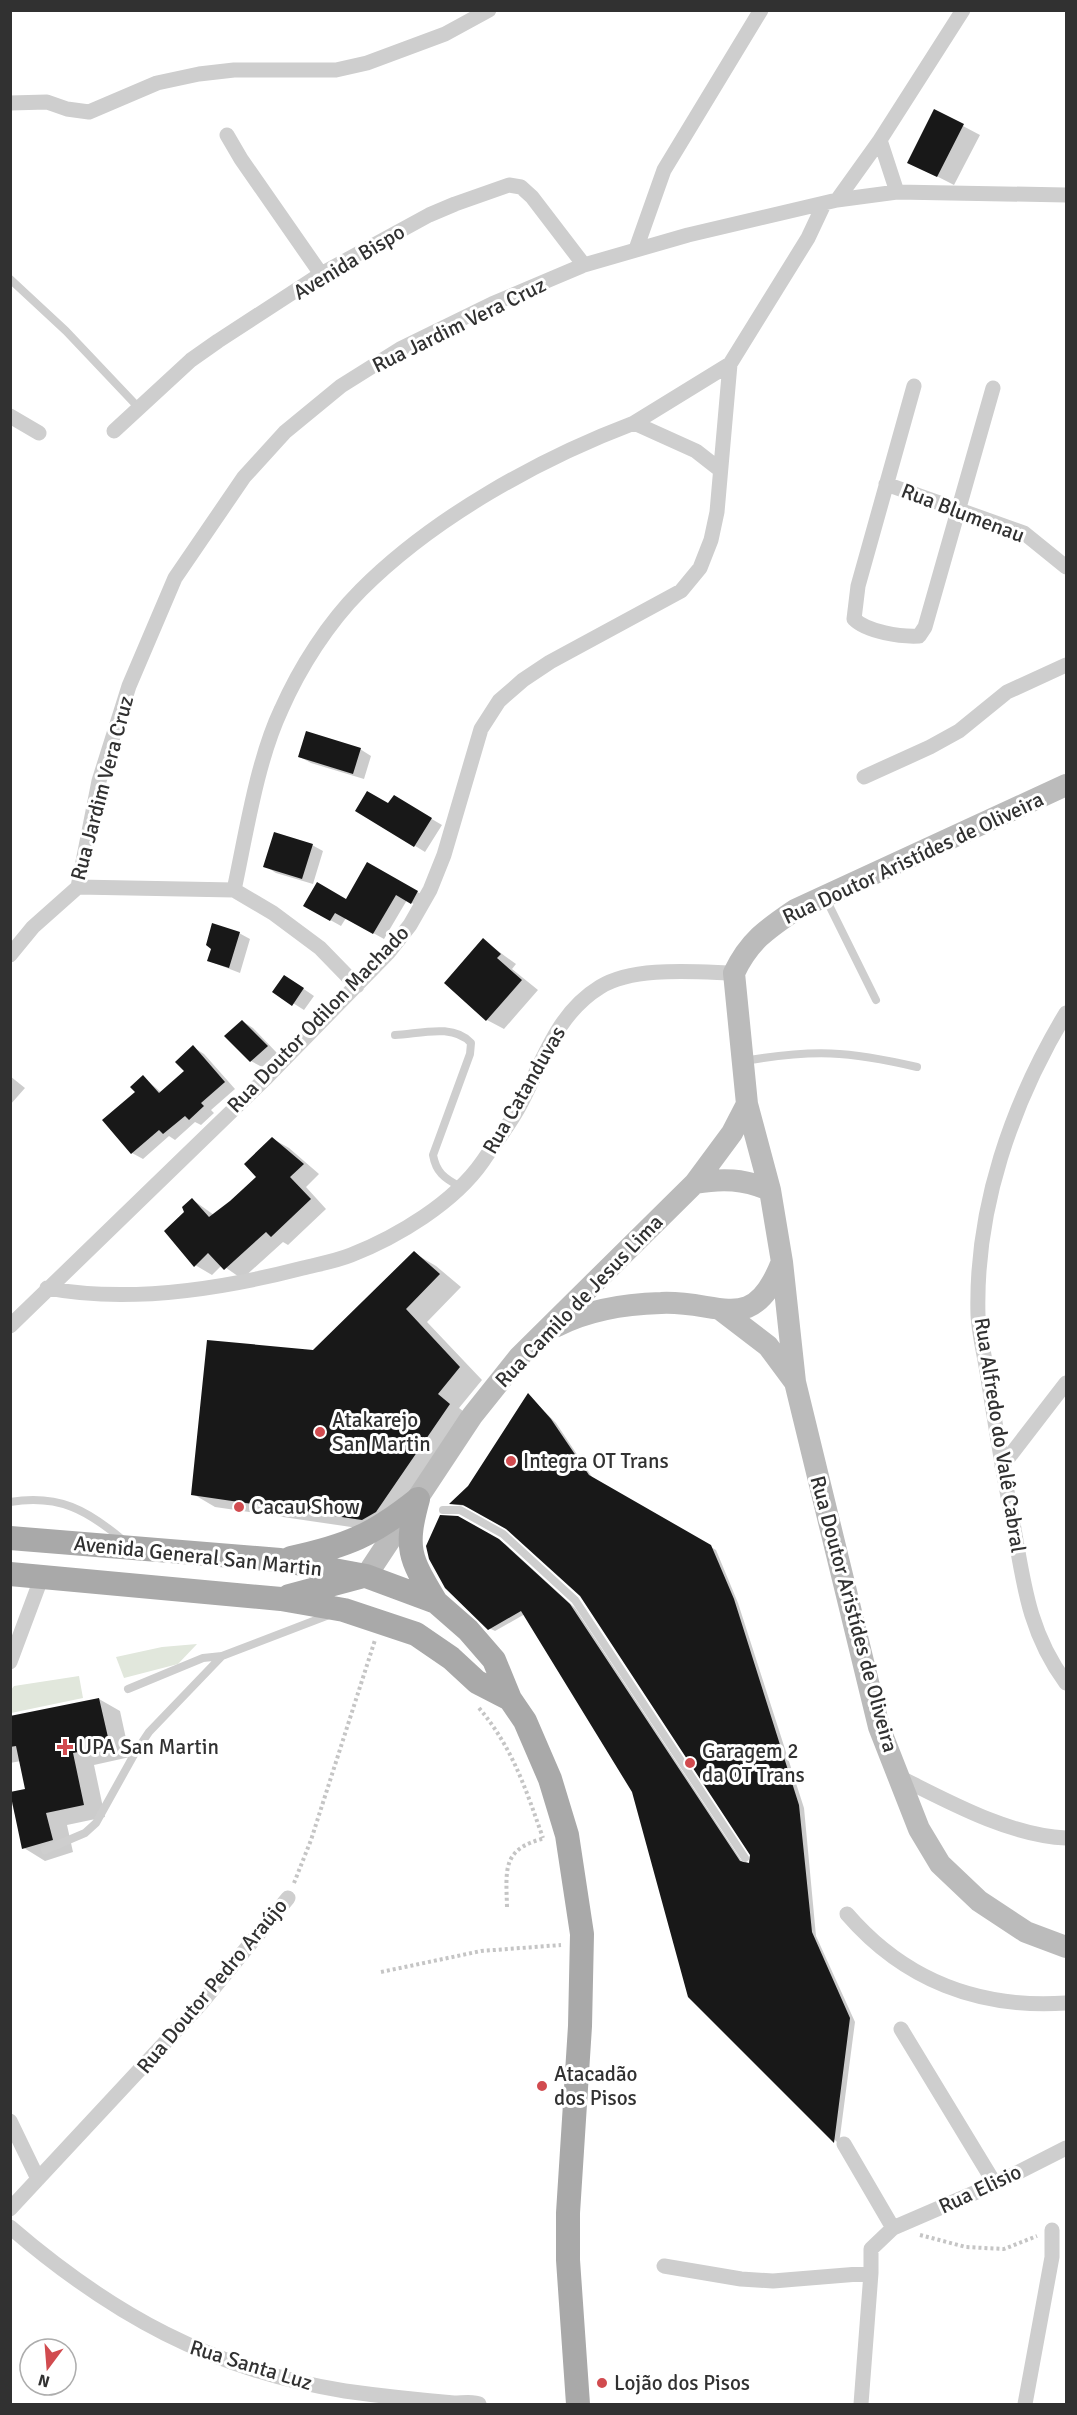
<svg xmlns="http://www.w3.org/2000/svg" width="1077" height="2415" viewBox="0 0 1077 2415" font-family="Signika,sans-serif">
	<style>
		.green { fill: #e1e7dc }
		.shadow { fill: #0003 }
		.building { fill: #181818 }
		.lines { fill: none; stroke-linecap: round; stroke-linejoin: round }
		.path { stroke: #c5c5c5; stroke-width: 4; stroke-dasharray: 3 3; stroke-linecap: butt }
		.lane { stroke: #cecece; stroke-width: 8 }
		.street { stroke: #cecece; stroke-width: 15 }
		.secondary { stroke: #bbb; stroke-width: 22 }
		.primary { stroke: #a9a9a9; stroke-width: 24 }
		.poi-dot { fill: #d14b4f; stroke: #fff; stroke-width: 2 }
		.labels { text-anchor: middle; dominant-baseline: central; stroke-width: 6; stroke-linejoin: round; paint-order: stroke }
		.street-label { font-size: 21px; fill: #313131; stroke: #fff }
		.poi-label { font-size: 21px; fill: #313131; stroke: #fff; text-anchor: start }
	</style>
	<rect width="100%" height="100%" fill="#fff"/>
	<path class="green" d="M197 1644 178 1664 124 1678 116 1657 162 1647Z
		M79 1676 83 1698 11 1713V1690L14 1686Z"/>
	<path class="shadow" d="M963 126 980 135 954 185 909 162Z
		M360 749 371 756 364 779 311 763 300 757Z
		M394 797 442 825 425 852 357 810 389 805Z
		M312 845 323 851 313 884 276 873 265 866Z
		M368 864 428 898 422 909 407 900 384 939 346 918 341 926 305 906 346 901Z
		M239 933 250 939 240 973 209 961Z
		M483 940 516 964 512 969 538 990 504 1029 487 1020 446 983Z
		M295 983 314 996 304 1010 274 991Z
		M242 1021 253 1028 277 1053 262 1067 251 1061Z
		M193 1047 204 1054 235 1089 211 1110 214 1113 201 1125 195 1122 175 1140 169 1136 143 1159 132 1153 137 1092 143 1077 162 1093 186 1072Z
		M10 1076 25 1088 10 1105Z
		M273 1139 289 1148 319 1174 306 1187 326 1209 288 1245 283 1242 242 1279 222 1265 212 1275 195 1265 186 1212 193 1200 214 1215 258 1177Z
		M414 1253 436 1266 461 1287 427 1322 482 1380 459 1408 472 1418 385 1532 215 1507 193 1494 314 1352Z
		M528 1395 556 1423 594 1480 716 1550 738 1603 804 1808 816 1936 855 2022 839 2144 690 1996 633 1792 525 1614 495 1631 489 1628 458 1517 505 1544 575 1608 743 1863 750 1864 752 1854 581 1596 507 1528 469 1507 452 1504 469 1487Z
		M99 1699 120 1711 130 1757 94 1765 105 1817 67 1825 73 1852 45 1861 24 1848 10 1796 27 1790 21 1761 10 1763V1717Z"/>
	<path class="building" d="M934 109 964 124 937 177 907 163Z
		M306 731 361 748 353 774 298 757Z
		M367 791 388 803 394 795 432 818 414 847 355 811Z
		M274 832 313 844 302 879 263 867Z
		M367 862 418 891 411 904 396 895 373 934 335 913 330 921 303 906 317 882 346 899Z
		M212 923 240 932 229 968 207 961 211 949 206 945Z
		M483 938 501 954 497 958 522 980 486 1021 444 983Z
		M284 975 304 988 292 1006 272 992Z
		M242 1020 268 1046 250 1062 224 1036Z
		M193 1045 225 1082 201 1103 204 1106 189 1120 185 1116 163 1134 159 1130 131 1154 102 1120 135 1092 130 1087 143 1075 159 1093 184 1071 175 1062Z
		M272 1137 304 1164 290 1177 311 1199 271 1237 266 1232 224 1270 208 1253 194 1267 164 1231 184 1212 182 1207 192 1198 209 1217 230 1201 256 1177 244 1164Z
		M414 1251 440 1274 406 1309 460 1367 438 1394 450 1404 376 1512 362 1520 191 1495 207 1340 313 1350Z
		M528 1393 551 1419 589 1475 711 1545 734 1599 799 1805 812 1932 850 2018 834 2143 688 1997 632 1792 521 1611 488 1630 445 1588 429 1559 426 1546 440 1515 458 1516 499 1539 570 1604 740 1861 749 1863 750 1855 580 1596 506 1529 463 1505 449 1504 468 1486Z
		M99 1698 110 1746 73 1753 84 1805 46 1813 53 1840 22 1849 10 1792 25 1789 16 1746 10 1747V1716Z"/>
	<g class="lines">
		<path class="path" d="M479 1708C513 1748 526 1790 543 1838
			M294 1883 311 1840 375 1640
			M507 1907C506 1868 502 1849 545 1838
			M381 1972 481 1951 561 1945
			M920 2235 966 2247 1004 2249 1037 2236"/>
		<path class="lane" d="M10 279 66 331 138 407
			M825 897 876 1000
			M395 1035C419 1034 453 1023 471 1043L470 1054 433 1155C436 1172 444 1178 459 1186
			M744 1061C814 1049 848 1051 917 1067
			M10 1502C59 1494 87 1510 123 1540
			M443 1510H460L503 1534 575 1600 745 1858
			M128 1689 203 1658 222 1656 329 1615
			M45 1850 85 1833 96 1823 135 1753 149 1732 222 1656"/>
		<path class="street" d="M10 103 47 102 67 109 89 112 157 83 199 74 234 70H336L367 63 445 34 489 10
			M227 135 241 159 321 274
			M897 192 880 140 963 10
			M837 200 880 140
			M636 249 664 170 761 10
			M914 386 858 586 854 619C867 632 901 637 919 636L925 627 993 388
			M10 416 39 433
			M634 423 730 364
			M114 431 191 360 218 341 321 274 429 215 455 204 509 185 521 187 532 197 584 265
			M886 484 1024 533 1066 567
			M864 777 930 747 959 731 1007 692 1066 665
			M78 887 234 890 273 913 320 948 357 986
			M234 890C246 834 257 761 281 710 300 667 328 623 361 590 434 517 539 459 634 423L696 451 719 469
			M10 955 33 927 78 887 99 781 129 686 175 578 244 477 285 432 341 386 400 349 492 304 584 265 688 235 837 200 897 192 1066 195
			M1066 1013C1012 1103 975 1208 978 1315 979 1335 985 1357 988 1378 995 1423 1002 1467 1011 1512 1023 1576 1026 1629 1066 1683
			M47 1288C130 1304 222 1289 303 1268 319 1264 336 1261 351 1255 397 1237 454 1203 483 1161 495 1143 510 1124 520 1105 543 1062 556 1014 600 987 634 966 696 972 734 973
			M10 1326 267 1077 388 953 410 925 430 890 444 855 481 729 499 701 523 680 550 662 681 591 700 568 711 540 717 512 730 364 808 238 824 204
			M1002 1466 1066 1383
			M10 1662 41 1579
			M897 1776C947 1801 1010 1836 1066 1838
			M847 1914C904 1980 979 2009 1066 2003
			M901 2029 995 2184
			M10 2121 38 2179
			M844 2144 893 2228
			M10 2209 199 2006 288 1898
			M10 2227C111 2314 212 2370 345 2391 381 2396 418 2400 454 2403 462 2403 474 2401 479 2404
			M664 2266 741 2279 773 2281 871 2273
			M861 2404 871 2273V2249L893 2228 995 2184 1066 2148
			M1025 2404 1052 2257V2230"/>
		<path class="secondary" d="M1066 785 795 910C767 929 749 941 734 973L747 1104 770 1190 782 1262 795 1382 879 1727 919 1829 940 1864 979 1901 1026 1932 1066 1947
			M695 1183C723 1178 743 1179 770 1190
			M721 1310 768 1346 794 1381
			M557 1326C588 1310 626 1304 661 1303 719 1300 752 1337 781 1264
			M366 1576 472 1416 519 1357 695 1183 732 1133 747 1104"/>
		<path class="primary" d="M418 1499C404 1550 410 1558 436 1602
			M10 1538 280 1560 366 1576 436 1602 468 1630 494 1660 510 1699 525 1721 550 1779 567 1835 582 1934 580 2026 568 2213V2260L578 2404
			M291 1558C347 1546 373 1535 418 1499
			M10 1574 281 1599 344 1610 416 1634 451 1658 477 1682 510 1699
			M289 1596 360 1577"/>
	</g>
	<g class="poi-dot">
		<circle cx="320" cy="1432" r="6"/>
		<circle cx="511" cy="1461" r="6"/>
		<circle cx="239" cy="1507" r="6"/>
		<path d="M62 1738h6v6h6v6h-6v6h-6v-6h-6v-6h6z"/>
		<circle cx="690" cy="1763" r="6"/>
		<circle cx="542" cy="2086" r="6"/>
		<circle cx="602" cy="2383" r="6"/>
	</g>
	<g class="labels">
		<g class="street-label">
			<text transform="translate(349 262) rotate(-31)">Avenida Bispo</text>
			<text transform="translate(459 325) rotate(-26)">Rua Jardim Vera Cruz</text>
			<text transform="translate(963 513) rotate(21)">Rua Blumenau</text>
			<text transform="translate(102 788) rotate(-75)">Rua Jardim Vera Cruz</text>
			<text transform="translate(913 858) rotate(-25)">Rua Doutor Aristídes de Oliveira</text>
			<text transform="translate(318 1019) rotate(-46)">Rua Doutor Odilon Machado</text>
			<text transform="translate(524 1090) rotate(-60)">Rua Catanduvas</text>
			<text transform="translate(579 1301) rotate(-46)">Rua Camilo de Jesus Lima</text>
			<text transform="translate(1000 1435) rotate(81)">Rua Alfredo do Valê Cabral</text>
			<text transform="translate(198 1556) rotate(6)">Avenida General San Martin</text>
			<text transform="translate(854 1614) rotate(75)">Rua Doutor Aristídes de Oliveira</text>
			<text transform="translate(212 1986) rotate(-50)">Rua Doutor Pedro Araújo</text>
			<text transform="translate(980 2189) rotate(-25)">Rua Elisio</text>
			<text transform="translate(251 2365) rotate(17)">Rua Santa Luz</text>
		</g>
		<g class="poi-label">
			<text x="332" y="1420">Atakarejo<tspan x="332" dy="24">San Martin</tspan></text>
			<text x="523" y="1461">Integra OT Trans</text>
			<text x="251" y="1507">Cacau Show</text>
			<text x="78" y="1747">UPA San Martin</text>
			<text x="702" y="1751">Garagem 2<tspan x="702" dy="24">da OT Trans</tspan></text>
			<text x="554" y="2074">Atacadão<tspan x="554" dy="24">dos Pisos</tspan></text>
			<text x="614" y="2383">Lojão dos Pisos</text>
		</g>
	</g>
	<rect width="1077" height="2415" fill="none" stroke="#313131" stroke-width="24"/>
	<g transform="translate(48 2367) rotate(196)"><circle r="28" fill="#ffffff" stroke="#adadad" stroke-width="1.5"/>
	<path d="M0-4.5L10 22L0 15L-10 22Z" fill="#d14b4f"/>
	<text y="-9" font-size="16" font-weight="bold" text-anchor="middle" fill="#313131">N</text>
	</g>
</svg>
